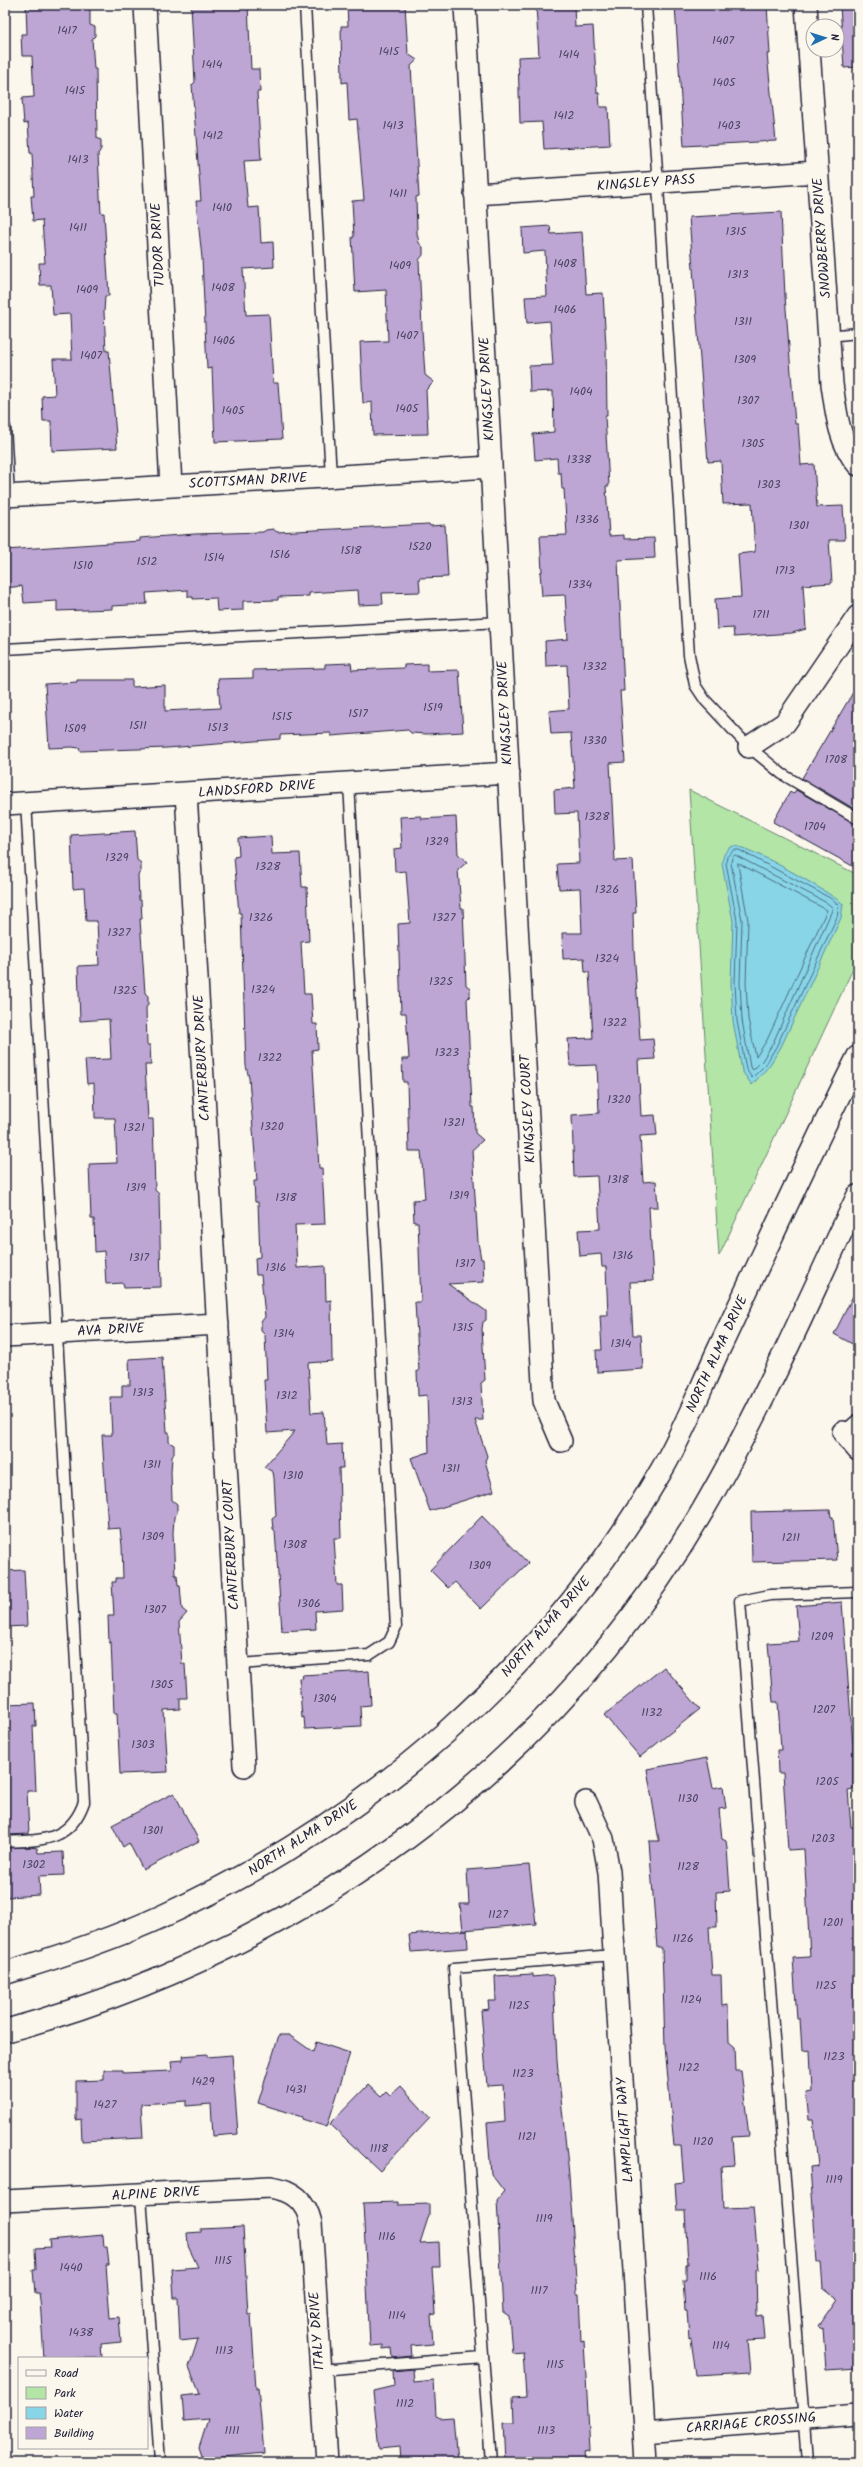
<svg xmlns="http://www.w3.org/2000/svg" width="863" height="2467" viewBox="0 0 863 2467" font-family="Kalam,sans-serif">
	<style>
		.green { fill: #b2e5a6; stroke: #6a8470 }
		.water { fill: #88d5e7; stroke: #5f8da2 }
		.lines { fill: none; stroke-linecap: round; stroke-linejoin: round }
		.shore { stroke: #4b6a80; stroke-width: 1 }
		.building { fill: #bea6d4; stroke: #22223b }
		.service-casing { stroke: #22223b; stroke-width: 13 }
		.minor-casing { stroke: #22223b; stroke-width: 24 }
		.secondary-casing { stroke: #22223b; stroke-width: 25 }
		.service { stroke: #fbf7ec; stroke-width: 10 }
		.minor { stroke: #fbf7ec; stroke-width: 21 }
		.secondary { stroke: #fbf7ec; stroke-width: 22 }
		.labels { text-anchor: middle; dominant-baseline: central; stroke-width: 4; stroke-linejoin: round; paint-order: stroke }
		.number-label { font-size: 12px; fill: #494361 }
		.street-label { font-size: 14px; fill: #22223b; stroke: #fbf7ec }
	</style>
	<rect width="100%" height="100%" fill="#fbf7ec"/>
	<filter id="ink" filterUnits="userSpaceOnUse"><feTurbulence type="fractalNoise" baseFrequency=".025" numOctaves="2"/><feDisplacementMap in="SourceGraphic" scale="8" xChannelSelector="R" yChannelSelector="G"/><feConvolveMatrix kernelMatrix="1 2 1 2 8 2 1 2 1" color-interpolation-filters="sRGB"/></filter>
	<g filter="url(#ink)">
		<path class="green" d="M689 790 858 875V958L719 1256Z"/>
		<path class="water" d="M733 846C749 845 829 892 843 904L841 918 781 1047 769 1066 752 1085 742 1071 733 1021 731 983 733 921 722 864C723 855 725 850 733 846Z"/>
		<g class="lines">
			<path class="shore" d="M734 850H739L830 898 839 906 837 917 777 1045 766 1064 752 1078 746 1069 737 1021 735 983 737 921 726 863 727 857Z
				M735 855 827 903 833 908 773 1043 762 1061 753 1070 750 1067 742 1020 740 983 742 920 731 863 732 858Z
				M738 863 827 910 767 1040 756 1057 748 1019 746 983 748 921Z"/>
		</g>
		<path class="building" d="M26 5H90V25L95 27V36L92 39 94 69H96L97 138 101 140V149L98 154 100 196 101 213H104L109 296H105L104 312 106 351H109L117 448 52 451 51 421H43L42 396 55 395 53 359H72L70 314 53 315 51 285H40L39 263H45L42 220 33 221 31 196H34L32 153H30L28 123 24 124 22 98 34 97 32 56H22L21 34H27Z
			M191 5H248L251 69H259L260 92H257L261 160 244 161 248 208 259 207 261 243 273 242 274 267 243 269 246 315 269 314 273 383H278L282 439 215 442 212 368 207 369 202 258 196 201H201L192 85 195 82Z
			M347 5H405L408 54 417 60 411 66 419 196 416 197 417 233 419 243 423 247V255L419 260 422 330 425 375 434 382 426 390 428 434 373 435 372 402 363 403 360 342 388 341 386 290 355 292 352 237H354L352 201 364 200 357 119 349 120 347 82 342 83 341 26H348Z
			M536 5H574L575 27 593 26 597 93H599L600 107H608L610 145 544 149 542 122 520 123 518 57 539 56Z
			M675 5H767L770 54H767L776 141 684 146Z
			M840 5H858V67L844 68Z
			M781 212 785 296 795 424H798L801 465 814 464 817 507 843 506 845 540H829L832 583 803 585 806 629 792 633 734 637 733 628 717 629 715 599 741 597 738 554 755 552 752 503 723 504 721 461 708 462 689 217Z
			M550 226 551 234 582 232 586 294 603 293 606 346 607 416H605L609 486H606L609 536 624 535V539L654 538 655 558 618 560 624 691H620L625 762 610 763 615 861 633 860 636 913H633L634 949 640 1040 653 1039 655 1059 638 1060 641 1116 655 1115 657 1135 640 1136 643 1182 656 1181 658 1207H649L653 1281 630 1282 633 1335H641L643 1369 597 1372 596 1350H602L600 1315H608L606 1267H602L601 1254 580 1256 578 1230 600 1229 597 1176 574 1177 572 1115 599 1113 597 1065 570 1066 568 1039 593 1038 589 972H585L584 958 563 959 562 933H582L580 888 559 889 557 864 579 863 577 813 555 814 554 790 575 788 571 733 551 734 549 711 569 709 567 665 546 666 545 641 568 639 565 595 542 596 540 572H542L540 536 567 535 564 489H562L561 473H558L557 458 535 460 533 434 554 432 553 391 530 392 529 366 553 365 550 321 527 323 525 297 547 296 545 251 523 253 522 228Z
			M429 524 430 526 445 525 448 577 419 578 420 592 382 593 383 604 359 605 358 590 309 593V596L278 597V600L243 601V610L217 611 216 598 193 599V597H188V590L146 593 147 604 112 606V609L57 611V601L24 603 22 586 5 588V550L140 541V538L195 534 263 532 266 530 273 529 277 532Z
			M351 663 352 670 404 668V665L427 664V671L459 670 463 732 427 734 411 733 408 730 331 736V733L280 735V739L167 748 80 751 79 748 72 747 49 748 45 684 77 682V680H132V687L165 685V711L220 708 218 679 253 678V670L325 668V664Z
			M858 684V811L802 778Z
			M796 790 858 825V869L773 822 790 792 793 794Z
			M421 816V819L456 817 458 854 467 862 458 870 461 908H463L466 985 470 988V996L467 999 472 1107H474L475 1133 483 1140 472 1150 478 1242 481 1259H483L484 1282 448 1284 486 1311V1320L483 1322 482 1329 485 1380 481 1383 483 1420H475L487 1456 485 1461 494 1491 430 1511 411 1458 429 1452 427 1395 418 1396 417 1371H419L415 1302H421L418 1222H414L413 1200 425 1199 421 1151H409L407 1082H403L402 1059H409L406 1013H401L398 924 410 923 406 871 395 872 394 849 402 848 400 817Z
			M135 831 137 860 141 863V871L138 875 139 900H141L142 919H140L145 993 148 996V1004L146 1008 147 1045H150L151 1065H145L148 1119H153L155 1190 159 1194 161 1287 124 1288 123 1283 106 1284 104 1251 95 1252 94 1219H91L89 1164 117 1163 115 1118H95L94 1083 87 1084 85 1060 111 1059 109 1019 80 1021 78 966 99 965 97 921H86L84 888 73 889 71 835Z
			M271 836 272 854 300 853 302 887H307L309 941 301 942 304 994H311L313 1024H317L318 1049 312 1050 319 1168H322L325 1224 295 1225 297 1268 325 1266 326 1301 331 1300 332 1361 308 1363 311 1413 324 1412 327 1445 342 1444 343 1468H339L341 1538H334L337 1585H342L343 1609 315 1611 316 1629 282 1631 275 1531 273 1529 272 1519 276 1516 274 1478 273 1472 264 1467 295 1431 267 1433 264 1380H267L265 1335 261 1331V1322L265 1317 261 1275H256L255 1258 260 1257 258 1202H255L254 1181H257L249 1078 246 1066 241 913H239L234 857 239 856 238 838Z
			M858 1286V1347L834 1334Z
			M162 1357 167 1432H169V1442L174 1445V1453L172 1457 171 1472 172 1500 177 1504V1513L174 1517 173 1533 175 1575H177L178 1585H180L182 1609 187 1613 179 1622 182 1664H185L187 1698H180V1709L164 1710 168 1772 120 1774 117 1713H114L111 1642 109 1643 108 1616H114L112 1582H116V1578H123L122 1546 120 1528 108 1529 102 1435H112L110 1397H122V1385H130L129 1359Z
			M830 1510 831 1517H833L837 1560 752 1562 751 1512Z
			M482 1516 528 1563 481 1609 455 1582 448 1588 430 1570Z
			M24 1570 27 1626 5 1627V1571Z
			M842 1602 853 1746V1789L848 1790 851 1827H858V2368L826 2370 823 2328 818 2326 837 2299 823 2288 821 2262H817L810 2167 818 2166 813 2119H809L806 2093 812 2092 810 2050 802 2051 800 2019H797L793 1958 810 1957 804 1849 788 1850 783 1773H778L777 1750H781L778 1702H773L768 1643 799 1641 796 1606Z
			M664 1667 700 1709 640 1757 604 1715Z
			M369 1671 371 1705 360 1706 361 1726 305 1729 304 1717 302 1718 299 1678H303L302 1675Z
			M35 1703 36 1726H33L36 1791H27L29 1834 5 1835V1704Z
			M707 1758 713 1788 723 1786 726 1808 719 1809 722 1839 726 1841 727 1848 730 1891 716 1892 717 1927H709L712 1975H721L722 2006 728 2005 729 2042 735 2047 736 2071H741L749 2136 732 2137 734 2165 721 2166 723 2208 753 2207 759 2270H756L757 2316 762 2315 764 2340 747 2341 750 2373 696 2376 691 2338 689 2339 687 2310H685L683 2280H686V2264H688L685 2211H677L675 2184 684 2183 681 2146H674L665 2046 662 1948H657L651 1868 649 1841H659L647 1769Z
			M174 1793 199 1841 143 1870 129 1843 123 1847 112 1825Z
			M30 1847 37 1848 38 1853 63 1852 64 1875 39 1876 40 1895 7 1897 5 1848Z
			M529 1865 536 1924 463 1930 460 1904H469L467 1870Z
			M467 1930 468 1948 411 1952 409 1935Z
			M533 1974V1977L553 1975 557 2061 569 2175 577 2294H579L581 2342 584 2341 586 2376 590 2451 584 2452 585 2462H505L503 2423H514L513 2398 526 2397 523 2352 512 2353 509 2316 503 2312 497 2200 504 2191 491 2174 487 2123 505 2121 503 2085 487 2086 481 2010 489 2009 488 2001H496L495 1976Z
			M279 2035H289L313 2052 316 2042 350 2053 327 2127 302 2119V2117L258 2103Z
			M207 2054V2057L232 2055 238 2134 213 2136 211 2104 186 2106V2101L141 2104 143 2138 82 2141 81 2119 76 2120V2081L104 2080V2070H123V2073L172 2071 171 2061 183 2060 182 2056Z
			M368 2085 381 2097 386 2092 390 2096 401 2086 430 2118 380 2171 330 2124Z
			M398 2202V2205L429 2204V2215L420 2243 439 2242 440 2267H432L435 2314 431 2315 433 2344 411 2346 412 2356 392 2358 391 2348 383 2349V2345L370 2346 363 2203Z
			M243 2227 248 2314H251L256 2389 258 2388 264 2453 203 2459 199 2447 208 2419 184 2421 182 2396 200 2394 189 2367 198 2339 180 2341 178 2298H174L172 2269 198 2267 188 2246 187 2233 201 2232V2229Z
			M103 2235 104 2247H107L109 2265H106L110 2318 119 2317 121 2342 101 2344 102 2358H44L40 2300 39 2293H35L33 2270H36L35 2248 50 2247 49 2240Z
			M413 2369 414 2382 434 2380 436 2416 439 2418 453 2417 457 2462H400L399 2447 379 2449 373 2391 394 2386 393 2371Z"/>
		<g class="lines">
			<g class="service-casing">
				<path id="service" d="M305 5 331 477
					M646 5 689 655 695 685 705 700 749 747 782 774 858 819
					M828 336 858 333
					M5 427 9 495
					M5 649 500 622
					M843 1432 858 1419
					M238 1664 369 1655 389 1642 396 1627 349 783
					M5 1842C42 1840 70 1842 84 1802L26 802
					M141 2196 160 2462
					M320 2370 483 2357
					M491 2462 454 1968 614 1955
					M807 2462 740 1601 770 1595 858 1592"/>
			</g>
			<g class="minor-casing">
				<path id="minor" d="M145 5 171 486
					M465 5 544 1401 561 1441
					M806 5 832 384C836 412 839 443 858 465
					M475 194 817 172
					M5 496 491 467
					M749 747 785 723 858 616
					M186 793 244 1766
					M5 804 509 773
					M5 1336 218 1324
					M843 1432 858 1450
					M586 1802 603 1839 609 1872 646 2462
					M5 2201 270 2187C293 2190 306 2201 311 2223L327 2462
					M644 2432 858 2415"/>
			</g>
			<g class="secondary-casing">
				<path id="secondary" d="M5 1973C59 1957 113 1939 165 1915 368 1822 549 1666 661 1471 683 1434 699 1392 717 1353 764 1254 809 1154 858 1057
					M5 2031C295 1952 550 1772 703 1510 762 1409 808 1301 858 1196"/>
			</g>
			<use href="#service" class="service"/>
			<use href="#minor" class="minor"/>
			<use href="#secondary" class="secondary"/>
		</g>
	</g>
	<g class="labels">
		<g class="number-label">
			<text x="67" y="30">1417</text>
			<text x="723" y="40">1407</text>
			<text x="389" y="51">1415</text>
			<text x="569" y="54">1414</text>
			<text x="212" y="64">1414</text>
			<text x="724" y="82">1405</text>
			<text x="75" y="90">1415</text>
			<text x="564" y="115">1412</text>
			<text x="393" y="125">1413</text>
			<text x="729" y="125">1403</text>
			<text x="213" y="135">1412</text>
			<text x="78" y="159">1413</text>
			<text x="398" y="193">1411</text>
			<text x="222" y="207">1410</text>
			<text x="78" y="227">1411</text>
			<text x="736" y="231">1315</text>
			<text x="565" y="263">1408</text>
			<text x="400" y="265">1409</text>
			<text x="738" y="274">1313</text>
			<text x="223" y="287">1408</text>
			<text x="87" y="289">1409</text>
			<text x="565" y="309">1406</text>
			<text x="743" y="321">1311</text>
			<text x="407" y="335">1407</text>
			<text x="224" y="340">1406</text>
			<text x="91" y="355">1407</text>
			<text x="745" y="359">1309</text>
			<text x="581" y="391">1404</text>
			<text x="748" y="400">1307</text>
			<text x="407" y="408">1405</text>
			<text x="233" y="410">1405</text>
			<text x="753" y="443">1305</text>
			<text x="579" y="459">1338</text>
			<text x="769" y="484">1303</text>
			<text x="587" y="519">1336</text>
			<text x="799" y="525">1301</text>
			<text x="420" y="546">1520</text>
			<text x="351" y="550">1518</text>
			<text x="280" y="554">1516</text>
			<text x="214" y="557">1514</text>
			<text x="147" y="561">1512</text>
			<text x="83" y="565">1510</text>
			<text x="785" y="570">1713</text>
			<text x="580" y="584">1334</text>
			<text x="761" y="614">1711</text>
			<text x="595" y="666">1332</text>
			<text x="433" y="707">1519</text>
			<text x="358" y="713">1517</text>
			<text x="282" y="716">1515</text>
			<text x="138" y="725">1511</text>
			<text x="218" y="727">1513</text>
			<text x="75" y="728">1509</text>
			<text x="595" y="740">1330</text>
			<text x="836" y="759">1708</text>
			<text x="597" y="816">1328</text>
			<text x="815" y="826">1704</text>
			<text x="437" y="841">1329</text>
			<text x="117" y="857">1329</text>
			<text x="268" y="866">1328</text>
			<text x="607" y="889">1326</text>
			<text x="261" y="917">1326</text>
			<text x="444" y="917">1327</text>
			<text x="119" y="932">1327</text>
			<text x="607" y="958">1324</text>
			<text x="441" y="981">1325</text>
			<text x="263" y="989">1324</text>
			<text x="125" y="990">1325</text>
			<text x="615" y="1022">1322</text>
			<text x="447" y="1052">1323</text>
			<text x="270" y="1057">1322</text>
			<text x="619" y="1099">1320</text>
			<text x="454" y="1122">1321</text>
			<text x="272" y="1126">1320</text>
			<text x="134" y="1127">1321</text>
			<text x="618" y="1179">1318</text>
			<text x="136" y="1187">1319</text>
			<text x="459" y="1195">1319</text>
			<text x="286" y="1197">1318</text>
			<text x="623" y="1255">1316</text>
			<text x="139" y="1257">1317</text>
			<text x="465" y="1263">1317</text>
			<text x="276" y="1267">1316</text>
			<text x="463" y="1327">1315</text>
			<text x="284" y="1333">1314</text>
			<text x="621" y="1343">1314</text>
			<text x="143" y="1392">1313</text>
			<text x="287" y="1395">1312</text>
			<text x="462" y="1401">1313</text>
			<text x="152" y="1464">1311</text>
			<text x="451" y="1468">1311</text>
			<text x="293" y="1475">1310</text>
			<text x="153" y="1536">1309</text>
			<text x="791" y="1537">1211</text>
			<text x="295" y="1544">1308</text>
			<text x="480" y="1565">1309</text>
			<text x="309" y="1603">1306</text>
			<text x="155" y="1609">1307</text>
			<text x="822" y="1636">1209</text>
			<text x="162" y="1684">1305</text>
			<text x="325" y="1698">1304</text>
			<text x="824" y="1709">1207</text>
			<text x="652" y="1712">1132</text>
			<text x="143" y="1744">1303</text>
			<text x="827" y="1781">1205</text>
			<text x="688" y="1798">1130</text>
			<text x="153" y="1830">1301</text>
			<text x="823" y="1838">1203</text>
			<text x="34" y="1864">1302</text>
			<text x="688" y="1866">1128</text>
			<text x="498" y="1914">1127</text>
			<text x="833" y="1922">1201</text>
			<text x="683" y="1938">1126</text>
			<text x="826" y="1985">1125</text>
			<text x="691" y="1999">1124</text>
			<text x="519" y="2005">1125</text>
			<text x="834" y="2056">1123</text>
			<text x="689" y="2067">1122</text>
			<text x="523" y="2073">1123</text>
			<text x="203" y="2081">1429</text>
			<text x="296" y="2089">1431</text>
			<text x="105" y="2104">1427</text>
			<text x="527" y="2136">1121</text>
			<text x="703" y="2141">1120</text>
			<text x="379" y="2148">1118</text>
			<text x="834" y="2179">1119</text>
			<text x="544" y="2218">1119</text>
			<text x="387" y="2236">1116</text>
			<text x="223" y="2260">1115</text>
			<text x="71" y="2267">1440</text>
			<text x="708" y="2276">1116</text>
			<text x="539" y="2290">1117</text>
			<text x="397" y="2315">1114</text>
			<text x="81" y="2332">1438</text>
			<text x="721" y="2345">1114</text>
			<text x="224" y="2350">1113</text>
			<text x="555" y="2364">1115</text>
			<text x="405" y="2403">1112</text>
			<text x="232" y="2430">1111</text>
			<text x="546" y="2430">1113</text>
		</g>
		<g class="street-label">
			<text transform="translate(646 183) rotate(-4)">KINGSLEY PASS</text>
			<text transform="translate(822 238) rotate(-94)">SNOWBERRY DRIVE</text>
			<text transform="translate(158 245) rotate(-93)">TUDOR DRIVE</text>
			<text transform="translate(487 389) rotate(-93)">KINGSLEY DRIVE</text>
			<text transform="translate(248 481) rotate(-3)">SCOTTSMAN DRIVE</text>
			<text transform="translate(505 713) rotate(-93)">KINGSLEY DRIVE</text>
			<text transform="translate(257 789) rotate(-4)">LANDSFORD DRIVE</text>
			<text transform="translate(202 1058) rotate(-93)">CANTERBURY DRIVE</text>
			<text transform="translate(528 1109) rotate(-93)">KINGSLEY COURT</text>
			<text transform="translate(111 1330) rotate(-3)">AVA DRIVE</text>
			<text transform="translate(717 1354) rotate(-65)">NORTH ALMA DRIVE</text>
			<text transform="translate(231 1545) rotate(-93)">CANTERBURY COURT</text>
			<text transform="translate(546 1627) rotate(-49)">NORTH ALMA DRIVE</text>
			<text transform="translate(303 1838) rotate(-33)">NORTH ALMA DRIVE</text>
			<text transform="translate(625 2130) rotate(-94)">LAMPLIGHT WAY</text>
			<text transform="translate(156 2194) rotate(-3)">ALPINE DRIVE</text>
			<text transform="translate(317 2331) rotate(-94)">ITALY DRIVE</text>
			<text transform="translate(751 2423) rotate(-5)">CARRIAGE CROSSING</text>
		</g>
	</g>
	<rect width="863" height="2467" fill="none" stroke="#fbf7ec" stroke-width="20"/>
	<rect x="10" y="10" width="843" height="2447" fill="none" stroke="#22223b" stroke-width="1.5" filter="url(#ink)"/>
	<rect x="18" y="2357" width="130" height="92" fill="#fbf7ec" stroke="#a4a2a5"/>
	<rect x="26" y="2370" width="20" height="6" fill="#fbf7ec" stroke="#a4a2a5"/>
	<text x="54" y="2377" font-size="12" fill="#22223b">Road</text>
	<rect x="26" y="2387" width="20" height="12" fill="#b2e5a6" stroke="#a4a2a5"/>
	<text x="54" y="2397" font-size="12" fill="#22223b">Park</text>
	<rect x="26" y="2407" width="20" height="12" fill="#88d5e7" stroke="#a4a2a5"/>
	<text x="54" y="2417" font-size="12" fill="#22223b">Water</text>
	<rect x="26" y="2427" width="20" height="12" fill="#bea6d4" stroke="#a4a2a5"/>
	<text x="54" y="2437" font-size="12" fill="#22223b">Building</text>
	<g transform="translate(825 38) rotate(86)"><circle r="19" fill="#fbf7ec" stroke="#a4a2a5"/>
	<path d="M0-3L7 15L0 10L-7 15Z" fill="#1f6fb2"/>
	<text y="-6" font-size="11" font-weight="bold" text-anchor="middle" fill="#22223b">N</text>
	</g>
</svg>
